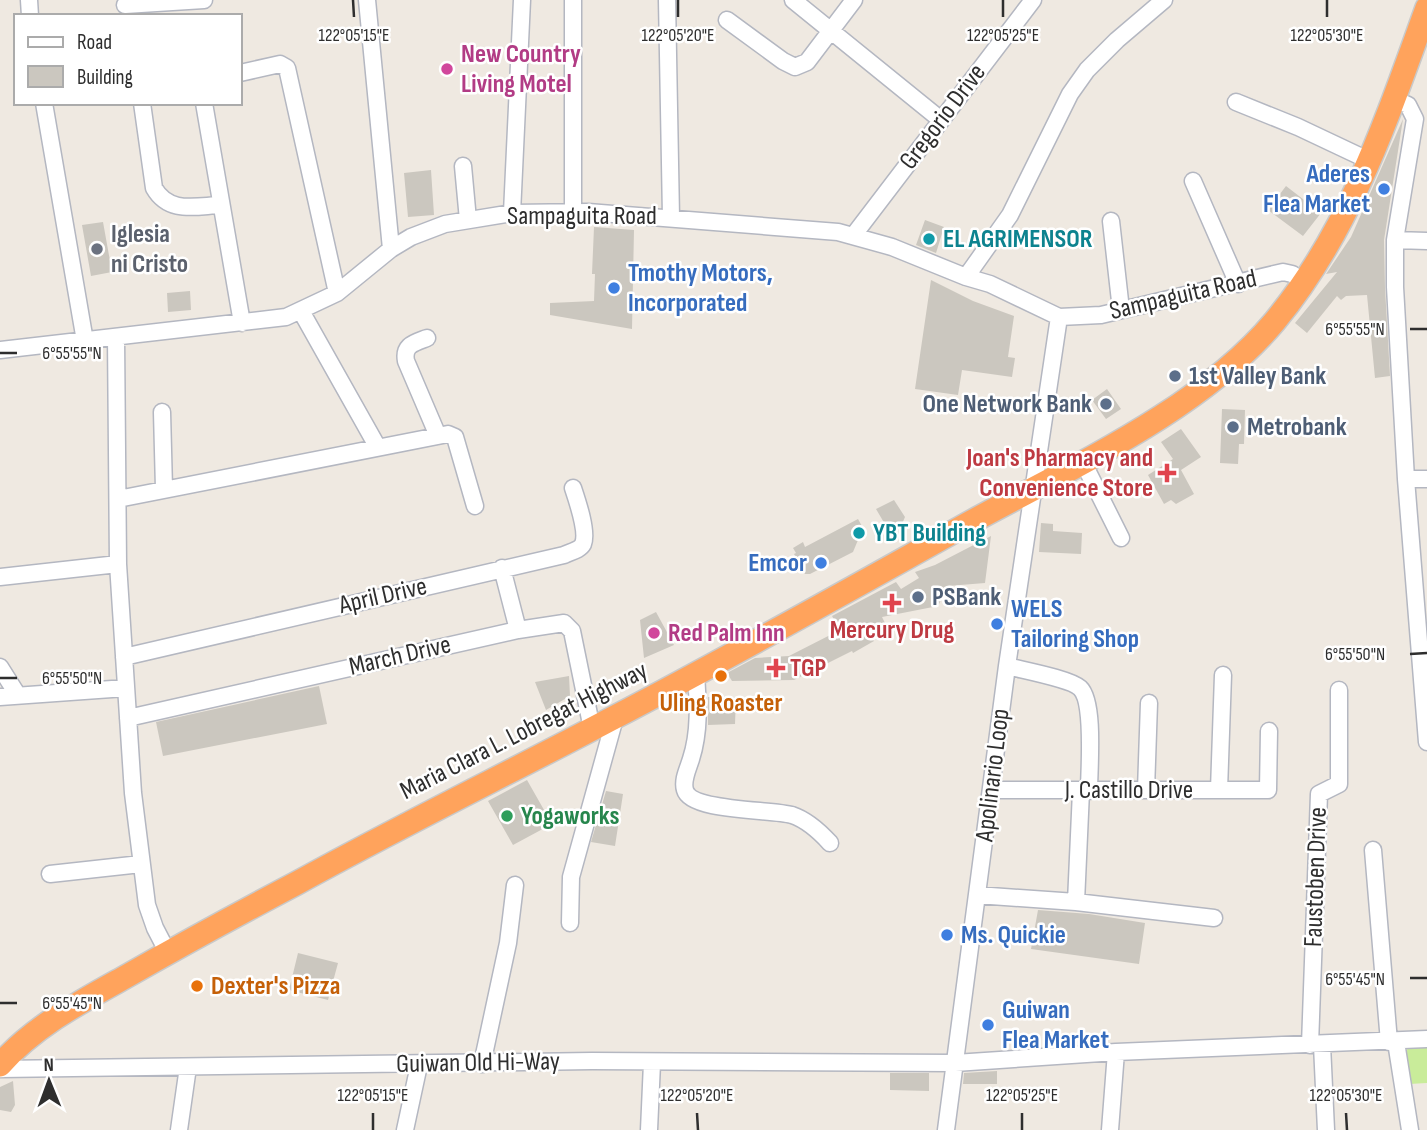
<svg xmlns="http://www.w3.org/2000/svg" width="1427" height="1130" viewBox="0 0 1427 1130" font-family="'Sofia Sans Condensed',sans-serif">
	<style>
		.pitch { fill: #c9ec9a }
		.building { fill: #cbc7bf }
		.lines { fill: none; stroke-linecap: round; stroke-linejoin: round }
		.minor-casing { stroke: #b4b7c1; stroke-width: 19 }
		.highway-casing { stroke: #c9c9c9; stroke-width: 26 }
		.minor { stroke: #fff; stroke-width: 16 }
		.highway { stroke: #ffa35c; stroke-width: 23 }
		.ticks { fill: none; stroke: #2e2e2e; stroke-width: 2.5 }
		.hotel-dot { fill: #d1479c; stroke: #fff; stroke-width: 2.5 }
		.shop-dot { fill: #3f7fe0; stroke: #fff; stroke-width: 2.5 }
		.culture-dot { fill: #0f9aa8; stroke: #fff; stroke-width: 2.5 }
		.worship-dot { fill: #6b7280; stroke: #fff; stroke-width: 2.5 }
		.service-dot { fill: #5c6f8a; stroke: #fff; stroke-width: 2.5 }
		.health-dot { fill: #e0444e; stroke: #fff; stroke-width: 2.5 }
		.food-dot { fill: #e8710a; stroke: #fff; stroke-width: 2.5 }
		.leisure-dot { fill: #2e9e5b; stroke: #fff; stroke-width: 2.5 }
		.labels { text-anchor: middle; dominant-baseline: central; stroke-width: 5; stroke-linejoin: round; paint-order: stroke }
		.hotel-label { font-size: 26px; font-weight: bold; fill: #b23c85; stroke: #fff; text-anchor: start }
		.street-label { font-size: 26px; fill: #2e2e2e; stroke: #fff }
		.shop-label { font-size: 26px; font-weight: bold; fill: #366cbe; stroke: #fff; text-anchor: start }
		.worship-label { font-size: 26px; font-weight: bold; fill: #5b616d; stroke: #fff; text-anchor: start }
		.culture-label { font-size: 26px; font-weight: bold; fill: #0d838f; stroke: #fff; text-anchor: start }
		.service-label { font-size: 26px; font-weight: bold; fill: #4e5e75; stroke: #fff; text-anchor: start }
		.health-label { font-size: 26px; font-weight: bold; fill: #be3a42; stroke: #fff; text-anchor: end }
		.food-label { font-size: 26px; font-weight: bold; fill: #c56008; stroke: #fff }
		.leisure-label { font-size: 26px; font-weight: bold; fill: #27864d; stroke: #fff; text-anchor: start }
		.ticks-label { font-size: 18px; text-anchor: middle; fill: #2e2e2e; stroke: #fff; stroke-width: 5; stroke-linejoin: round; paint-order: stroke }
	</style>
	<rect width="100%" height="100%" fill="#efe9e1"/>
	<path class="pitch" d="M1427 1044V1083L1409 1084 1405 1062 1408 1045Z"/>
	<path class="building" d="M1403 119 1384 240 1385 288 1390 376 1375 378 1367 295 1346 296 1341 300 1337 296 1307 333 1295 323 1337 272 1326 274 1351 237Z
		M431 170 434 215 408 217 404 173Z
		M1286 186 1321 213 1303 236 1268 210Z
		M925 220 944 227 936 253 916 245Z
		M103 222 112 272 91 276 82 225Z
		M594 227 634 230 632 329 550 315V303L594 301 595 274H592Z
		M931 280 973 301 1014 316 1008 357 1015 358 1012 377 962 370 958 395 915 389Z
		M190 291 191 310 168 312 167 293Z
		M1107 389 1121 409 1106 419 1092 400Z
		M1222 409 1245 410 1244 444H1239L1238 464 1220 463Z
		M1181 429 1201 457 1181 470 1194 494 1176 504 1171 500 1164 504 1148 475 1173 459 1161 442Z
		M894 500 905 517 902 524 889 531 876 509Z
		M858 519 863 528 853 552 810 574H805L794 554 796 553 793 548 803 542 805 547Z
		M1041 523 1053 524V531L1082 533 1081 554 1039 552Z
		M991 536 985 583 948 586 938 606 882 617 885 623 869 632 874 641 853 653 852 651 794 680 732 681 727 673 755 658 789 656 840 630 832 616 896 582 901 589 919 578 915 572 935 565Z
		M656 612 674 645 644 658 640 620Z
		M569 676 570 696 546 710 535 682Z
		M319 686 327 724 163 756 156 722Z
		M708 697H736L735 724 708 725Z
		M527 780 552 824 513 845 488 801Z
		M606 791 623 794 615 846 591 842Z
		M1038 910 1089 914 1145 923 1139 964 1031 949Z
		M298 953 338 963 328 1000 289 990Z
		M997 1071V1084H963L964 1073Z
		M890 1073H929V1091L890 1090Z
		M13 1081 15 1105 11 1112 0 1110V1087Z"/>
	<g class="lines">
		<g class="minor-casing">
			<path id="minor" d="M29 0 30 16
				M367 0 391 249
				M667 0 671 217
				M793 0 941 120
				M125 5 204 0
				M727 20 783 61 795 67 807 62 854 0
				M240 73 280 64 287 68 337 293
				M1394 99 1408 105 1415 119 1395 240V287L1406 479 1427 742
				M1236 102 1298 127 1370 161
				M44 103 85 341
				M142 103 154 188C169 214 195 206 221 205
				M204 103 242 323
				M463 166 468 220
				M1193 181 1238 284
				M573 212V0
				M512 213 522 0
				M1111 221 1121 310
				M853 236 1033 0
				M1395 240 1427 241
				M966 277 1010 215 1070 94 1087 70 1117 40 1164 0
				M301 311 377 446
				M116 337 118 564 133 793 147 905 155 928 168 953
				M427 338C414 343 403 345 406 361L438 436
				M0 350 286 317 337 293 391 249 411 237 445 224 512 213 588 212 838 232 892 247 966 277 990 284 1059 317 1101 315 1283 272 1292 274 1304 282
				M162 412 164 489
				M1083 462 1121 538
				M1406 479H1427
				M118 499 448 434 455 437 475 506
				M502 568 518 630
				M0 577 118 564
				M124 657 564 555C570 552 580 550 583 544 588 532 577 500 573 488
				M1007 666C1022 670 1071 679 1080 688 1095 702 1089 769 1089 791
				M0 667 17 694
				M696 674C698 703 700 731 691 759 688 769 682 780 685 790 691 812 772 809 792 815 807 820 820 832 830 843
				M0 697 126 688
				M128 718 518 630 564 623 572 631 592 729
				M991 790H1268L1269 731
				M1146 790 1149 703
				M1219 790 1223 675
				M1373 850 1389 1042
				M50 874 141 864
				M977 895 1076 902 1214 918
				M1076 902 1081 791
				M570 923 571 877 615 718
				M1396 1042 1410 1130
				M1310 1045 1319 794 1339 784V690
				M1322 1045 1326 1130
				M482 1064 508 943 515 885
				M0 1069 592 1061 955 1063 1116 1052 1427 1039
				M179 1130 188 1067
				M405 1130 419 1065
				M649 1130 652 1063
				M946 1130 1007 666 1059 317
				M1110 1130 1116 1052"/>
		</g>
		<g class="highway-casing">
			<path id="highway" d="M0 1065C34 1026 82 1001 127 976 183 944 240 913 297 883 402 825 509 773 615 717 732 656 847 591 962 527 1065 470 1199 412 1275 321 1351 229 1387 118 1427 8"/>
		</g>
		<use href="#minor" class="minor"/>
		<use href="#highway" class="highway"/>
	</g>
	<path class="ticks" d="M353 0 354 17M678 0V17M1003 0V17M1327 0V17M1410 329H1427M0 353H17M1410 654 1427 653M0 678H17M1410 978H1427M0 1003H17M373 1113V1130M697 1113 698 1130M1022 1113V1130M1346 1113 1347 1130"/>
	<g class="hotel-dot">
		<circle cx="447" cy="69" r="7"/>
		<circle cx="654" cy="633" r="7"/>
	</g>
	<g class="shop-dot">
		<circle cx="1384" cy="189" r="7"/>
		<circle cx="614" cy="288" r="7"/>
		<circle cx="821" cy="563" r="7"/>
		<circle cx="997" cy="624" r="7"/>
		<circle cx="947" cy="935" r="7"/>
		<circle cx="988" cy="1025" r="7"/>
	</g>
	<g class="culture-dot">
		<circle cx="929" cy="239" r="7"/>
		<circle cx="859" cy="533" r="7"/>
	</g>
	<circle class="worship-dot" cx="97" cy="249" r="7"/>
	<g class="service-dot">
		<circle cx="1175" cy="376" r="7"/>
		<circle cx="1106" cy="404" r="7"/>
		<circle cx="1233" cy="427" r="7"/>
		<circle cx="918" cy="597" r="7"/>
	</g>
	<g class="health-dot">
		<path d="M1163.5 462.5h7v7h7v7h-7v7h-7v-7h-7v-7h7z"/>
		<path d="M888.5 592.5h7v7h7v7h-7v7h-7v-7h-7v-7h7z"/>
		<path d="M772.5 657.5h7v7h7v7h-7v7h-7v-7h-7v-7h7z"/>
	</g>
	<g class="food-dot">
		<circle cx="721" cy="676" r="7"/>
		<circle cx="197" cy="986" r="7"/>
	</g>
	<circle class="leisure-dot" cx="507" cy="816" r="7"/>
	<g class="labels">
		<g class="hotel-label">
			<text x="461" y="54">New Country<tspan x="461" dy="30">Living Motel</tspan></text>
			<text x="668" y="633">Red Palm Inn</text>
		</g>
		<g class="street-label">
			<text transform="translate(943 117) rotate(-53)">Gregorio Drive</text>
			<text x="582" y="216">Sampaguita Road</text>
			<text transform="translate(1183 295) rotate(-13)">Sampaguita Road</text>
			<text transform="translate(383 596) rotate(-13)">April Drive</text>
			<text transform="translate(400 656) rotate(-13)">March Drive</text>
			<text transform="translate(524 731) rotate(-27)">Maria Clara L. Lobregat Highway</text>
			<text transform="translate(993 775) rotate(-83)">Apolinario Loop</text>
			<text x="1129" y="790">J. Castillo Drive</text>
			<text transform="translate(1316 877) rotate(-88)">Faustoben Drive</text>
			<text transform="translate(478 1063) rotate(-1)">Guiwan Old Hi-Way</text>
		</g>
		<g class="shop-label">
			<text x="1370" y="174" text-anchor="end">Aderes<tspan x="1370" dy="30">Flea Market</tspan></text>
			<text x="628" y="273">Tmothy Motors,<tspan x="628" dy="30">Incorporated</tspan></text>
			<text x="807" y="563" text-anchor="end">Emcor</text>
			<text x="1011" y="609">WELS<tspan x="1011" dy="30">Tailoring Shop</tspan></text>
			<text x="961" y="935">Ms. Quickie</text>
			<text x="1002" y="1010">Guiwan<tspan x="1002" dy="30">Flea Market</tspan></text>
		</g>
		<g class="worship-label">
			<text x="111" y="234">Iglesia<tspan x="111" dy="30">ni Cristo</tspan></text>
		</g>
		<g class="culture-label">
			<text x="943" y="239">EL AGRIMENSOR</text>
			<text x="873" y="533">YBT Building</text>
		</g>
		<g class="service-label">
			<text x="1189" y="376">1st Valley Bank</text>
			<text x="1092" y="404" text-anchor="end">One Network Bank</text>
			<text x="1247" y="427">Metrobank</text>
			<text x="932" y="597">PSBank</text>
		</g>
		<g class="health-label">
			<text x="1153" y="458">Joan's Pharmacy and<tspan x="1153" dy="30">Convenience Store</tspan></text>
			<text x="892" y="630" text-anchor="middle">Mercury Drug</text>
			<text x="790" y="668" text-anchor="start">TGP</text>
		</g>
		<g class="food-label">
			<text x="721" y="703">Uling Roaster</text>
			<text x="211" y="986" text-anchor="start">Dexter's Pizza</text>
		</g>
		<g class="leisure-label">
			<text x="521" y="816">Yogaworks</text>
		</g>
	</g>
	<g class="ticks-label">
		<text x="354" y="41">122°05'15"E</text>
		<text x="678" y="41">122°05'20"E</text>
		<text x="1003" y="41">122°05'25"E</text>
		<text x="1327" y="41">122°05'30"E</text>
		<text x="1355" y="335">6°55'55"N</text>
		<text x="72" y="359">6°55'55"N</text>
		<text x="1355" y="660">6°55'50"N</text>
		<text x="72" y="684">6°55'50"N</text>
		<text x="1355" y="985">6°55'45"N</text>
		<text x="72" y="1009">6°55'45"N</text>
		<text x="373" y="1101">122°05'15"E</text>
		<text x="697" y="1101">122°05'20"E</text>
		<text x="1022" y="1101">122°05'25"E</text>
		<text x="1346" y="1101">122°05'30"E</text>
	</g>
	<rect x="14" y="14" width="228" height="91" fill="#ffffff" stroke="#ababab" stroke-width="2"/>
	<rect x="28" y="37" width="35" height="10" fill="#ffffff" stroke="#ababab" stroke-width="2"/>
	<text x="77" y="49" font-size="21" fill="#2e2e2e">Road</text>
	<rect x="28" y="66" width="35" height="21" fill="#cbc7bf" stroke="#ababab" stroke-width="2"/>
	<text x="77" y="84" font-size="21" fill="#2e2e2e">Building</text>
	<g transform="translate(49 1081) rotate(359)" stroke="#ffffff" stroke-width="5" paint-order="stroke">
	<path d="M0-5L12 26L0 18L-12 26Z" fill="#2e2e2e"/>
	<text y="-10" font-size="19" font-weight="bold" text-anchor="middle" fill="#2e2e2e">N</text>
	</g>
</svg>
